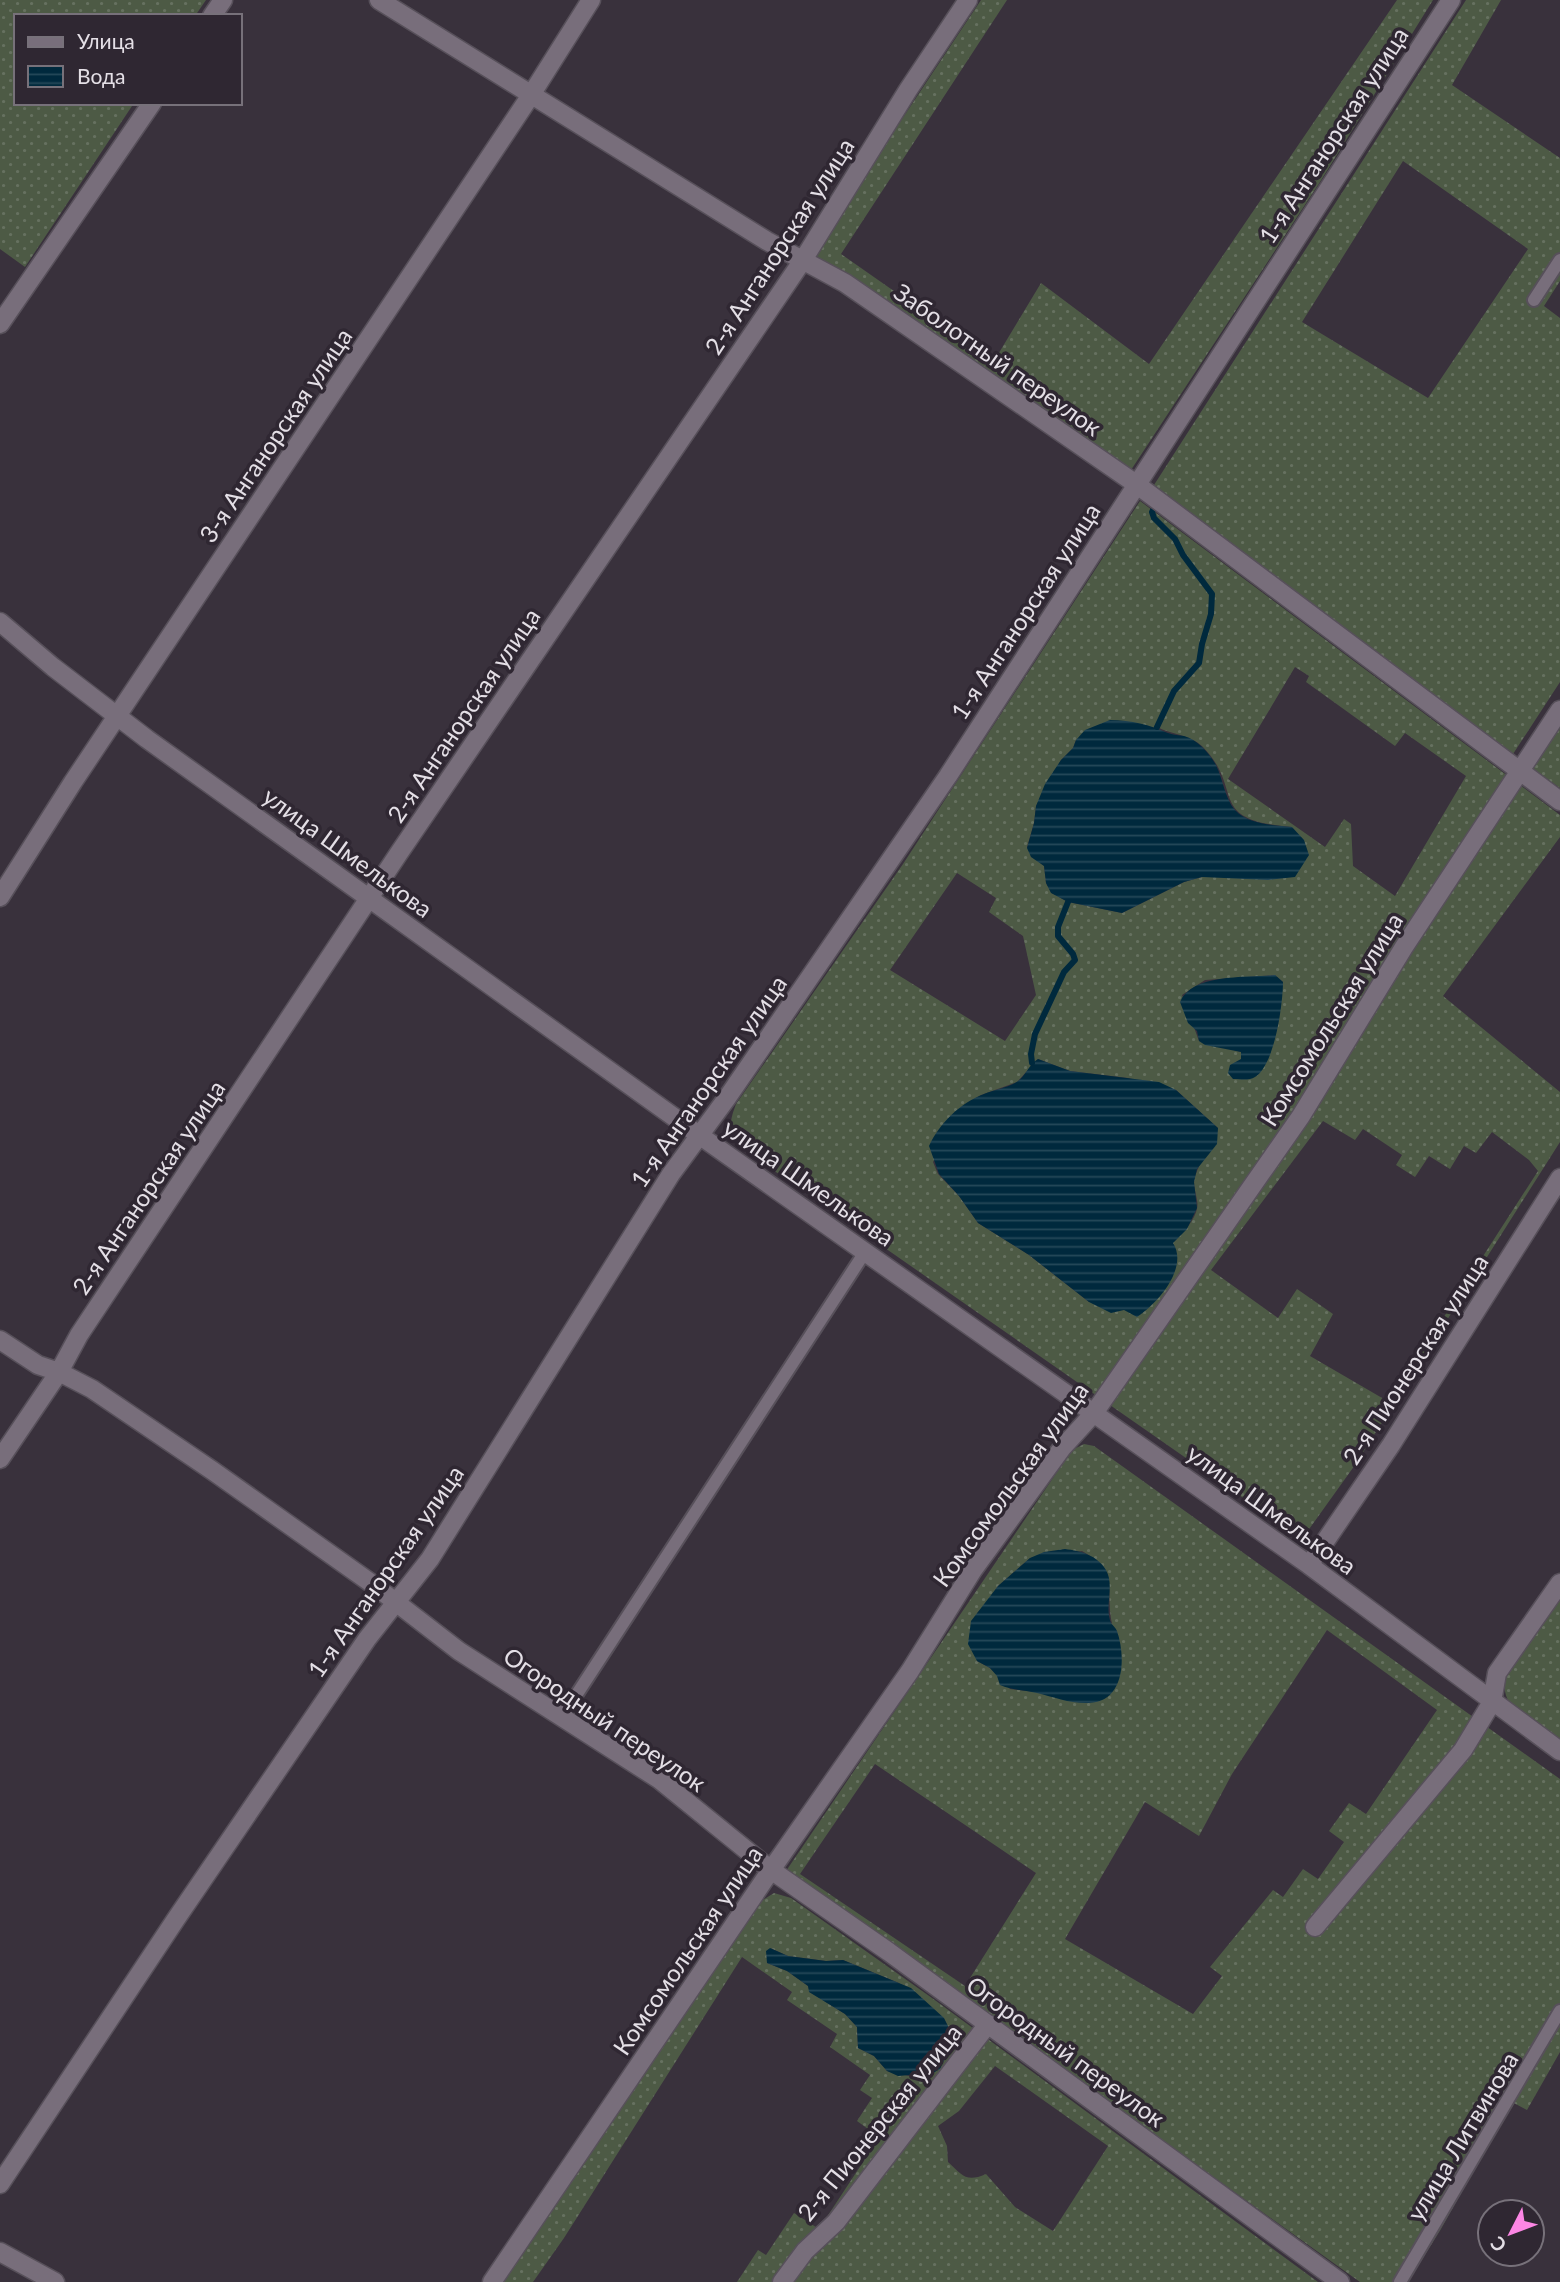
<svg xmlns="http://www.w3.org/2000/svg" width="1560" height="2282" viewBox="0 0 1560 2282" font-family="Lato,sans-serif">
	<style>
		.grass { fill: url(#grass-dots); fill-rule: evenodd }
		.water { fill: url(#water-rules) }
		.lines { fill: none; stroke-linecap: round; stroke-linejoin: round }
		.stream { stroke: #00293d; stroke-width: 6 }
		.lane-casing { stroke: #57505a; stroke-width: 16 }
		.street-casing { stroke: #57505a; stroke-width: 21 }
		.lane { stroke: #786e7b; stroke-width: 12 }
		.street { stroke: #786e7b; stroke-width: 18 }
		.labels { text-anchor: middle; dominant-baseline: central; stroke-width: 7; stroke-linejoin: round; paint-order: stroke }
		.street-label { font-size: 24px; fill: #e4dfe6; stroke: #2f2732 }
	</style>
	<defs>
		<pattern id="grass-dots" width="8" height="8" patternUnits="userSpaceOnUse" patternTransform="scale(1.75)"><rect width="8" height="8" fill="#4d5a45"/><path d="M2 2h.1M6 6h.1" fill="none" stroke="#667160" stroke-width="1.8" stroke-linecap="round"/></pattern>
		<pattern id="water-rules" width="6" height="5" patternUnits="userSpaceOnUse" patternTransform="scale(1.75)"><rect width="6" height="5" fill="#00293d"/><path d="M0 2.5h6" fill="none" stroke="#254859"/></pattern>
	</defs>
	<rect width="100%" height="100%" fill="#39313c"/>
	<path class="grass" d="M0 0H206L195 16H16V103H134L25 267 0 249Z
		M981 0H1007L841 254 994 361 1041 283 1149 364 1397 0H1433L1320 182 1131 470 811 256Z
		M1466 0H1501L1452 85 1560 158V281L1544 306 1560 318V682L1513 754 1154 485ZM1403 161 1528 249 1428 398 1302 322Z
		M1140 501 1560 815V837L1443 996 1560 1092V1142L1355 1465 1302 1539 746 1151C730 1131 727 1128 736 1104L903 864ZM1295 667 1309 676 1306 682 1395 746 1405 733 1466 776 1395 896 1353 866 1351 824 1344 819 1325 847 1228 779ZM1157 727C1171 734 1190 735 1202 746 1246 790 1204 820 1292 827L1221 876 1202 877 1184 882 1122 913 1068 902 1052 893 1046 883 1044 866 1027 847 1034 823 1036 806 1061 760 1073 748 1076 740ZM957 873 996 898 989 912 1023 936 1036 995 1005 1041 890 970ZM1275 975 1283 982 1233 1078 1241 1059V1052L1199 1041 1182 995 1205 980ZM1038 1059 1070 1071 1128 1078 1176 1090 1218 1128C1212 1142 1195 1170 1194 1182 1194 1191 1199 1201 1197 1209 1189 1242 1117 1283 1089 1302L1029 1255 978 1223 959 1196 938 1174 933 1162 964 1105 981 1095 1017 1082ZM1323 1121 1355 1140 1363 1129 1402 1155 1396 1165 1415 1177 1429 1156 1450 1169 1464 1146 1476 1153 1492 1132 1529 1160 1538 1171 1389 1402 1310 1356 1333 1314 1297 1289 1278 1318 1211 1270Z
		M1560 724V788L1532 768Z
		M1084 1444 1094 1446 1560 1779V2052L1527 2110 1512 2102 1441 2229 1408 2282H1360L786 1871 1072 1450ZM1082 1551C1120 1573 1105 1586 1112 1623L1036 1692 1010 1689 990 1668 977 1661V1613L984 1607 998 1586 1030 1558ZM1327 1630 1437 1710 1366 1814 1349 1803 1329 1831 1344 1842 1318 1879 1303 1869 1283 1897 1273 1890 1210 1967 1222 1976 1193 2014 1065 1939 1145 1802 1199 1836 1232 1774ZM875 1764 1036 1873 965 1986 800 1874Z
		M1560 1597V1740L1510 1704C1505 1696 1503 1687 1506 1677 1511 1658 1547 1615 1560 1597Z
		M774 1893 791 1898 932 1998 1318 2282H737L758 2250 766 2255 794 2213 819 2229 867 2156 855 2148 868 2129 857 2121 872 2098 860 2090 870 2075 830 2047 837 2034 787 2000 792 1992 742 1957 564 2238 533 2282H503L755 1908 761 1901ZM770 1948 788 1956 826 1961 843 1960 899 1983 950 2030C951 2049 944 2059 933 2073H921L909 2076 887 2071 874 2056 858 2048 857 2027 845 2014 810 1992 808 1986 787 1971 767 1963ZM995 2066 1108 2146 1053 2231 1015 2207 986 2174C966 2183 962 2175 948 2162L947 2146 938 2126 959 2111Z"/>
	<path class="water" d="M1110 720C1132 720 1149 725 1168 733 1174 735 1179 735 1184 736 1198 740 1209 753 1216 765 1223 779 1225 799 1235 810 1249 825 1274 825 1292 827L1304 840 1309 855 1295 877 1268 880 1202 877 1184 882 1122 913 1068 902 1051 893 1046 883 1044 866 1031 857 1027 848 1034 823 1036 806 1045 784 1061 760 1073 748 1076 740 1085 730Z
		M1275 975 1283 982C1283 1003 1275 1065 1255 1077 1249 1081 1240 1079 1233 1079L1228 1073 1230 1065 1241 1059V1052L1205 1045 1199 1041 1197 1031 1188 1023 1180 1002C1192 973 1248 978 1275 975Z
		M1038 1059 1070 1071 1159 1082 1176 1090 1218 1128 1217 1144 1197 1169 1194 1182 1197 1208 1187 1229 1173 1243C1189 1268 1157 1304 1137 1317L1124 1310 1111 1313 1089 1302 1029 1255 978 1223 959 1196 939 1174 929 1146C939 1124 961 1102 984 1094 994 1090 1006 1088 1015 1083 1026 1077 1028 1065 1038 1059Z
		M1065 1549C1081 1551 1097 1555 1106 1570 1115 1586 1104 1606 1111 1623 1113 1626 1116 1628 1117 1631 1126 1657 1125 1702 1089 1703 1071 1704 1054 1697 1037 1693 1024 1690 1012 1690 1000 1685L997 1676 990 1668 977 1661 968 1644 971 1621 998 1586 1030 1558 1044 1552Z
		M770 1948 788 1956 826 1961 843 1960 911 1988 944 2018 950 2030V2043L946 2056 940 2069 933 2073 898 2076 887 2071 874 2056 858 2048 857 2027 845 2014 809 1992 808 1986 787 1971 767 1963 766 1951Z"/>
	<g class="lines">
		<path class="stream" d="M1155 506 1152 512 1154 518 1175 539 1183 555 1212 594 1211 614 1202 644 1199 663 1174 691 1157 727
			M1032 1063 1031 1054 1035 1034 1064 972 1075 960 1073 954 1058 936V927L1068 902"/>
		<g class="lane-casing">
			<path id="lane" d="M1534 300 1560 260
				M562 1717 865 1252
				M1400 2282 1560 2011"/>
		</g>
		<g class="street-casing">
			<path id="street" d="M379 0 767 241 845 283 1136 484 1560 801
				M212 16 223 0
				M0 324 152 103
				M0 622 53 667 147 739 699 1135 1309 1565 1560 1751
				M0 897 73 782 531 95 591 0
				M0 1340 38 1365 59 1372 92 1389 213 1471 371 1583 459 1651 660 1780 771 1870 889 1952 1340 2282
				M0 1459 59 1372 79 1335 399 853 803 260 908 90 968 0
				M1309 1565 1391 1445 1560 1178
				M1315 1927 1463 1750 1492 1702 1497 1673 1560 1583
				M0 2184 176 1919 367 1639 430 1559 671 1174 727 1098 948 776 1451 0
				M0 2252 55 2282
				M492 2282 771 1870 910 1671 973 1570 1062 1448 1094 1413 1301 1116 1404 947 1560 710
				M782 2282 805 2251 836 2222 988 2024"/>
		</g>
		<use href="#lane" class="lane"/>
		<use href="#street" class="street"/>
	</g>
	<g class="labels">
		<g class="street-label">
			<text transform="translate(1333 135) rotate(-57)">1-я Анганорская улица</text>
			<text transform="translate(779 246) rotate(-57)">2-я Анганорская улица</text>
			<text transform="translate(998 359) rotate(35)">Заболотный переулок</text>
			<text transform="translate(275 435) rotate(-56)">3-я Анганорская улица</text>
			<text transform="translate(1025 611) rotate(-57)">1-я Анганорская улица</text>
			<text transform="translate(463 715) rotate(-56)">2-я Анганорская улица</text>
			<text transform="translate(348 852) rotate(36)">улица Шмелькова</text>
			<text transform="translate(1331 1019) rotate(-58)">Комсомольская улица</text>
			<text transform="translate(708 1081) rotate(-55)">1-я Анганорская улица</text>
			<text transform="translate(809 1182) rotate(35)">улица Шмелькова</text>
			<text transform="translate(148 1187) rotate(-56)">2-я Анганорская улица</text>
			<text transform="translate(1415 1359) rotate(-57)">2-я Пионерская улица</text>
			<text transform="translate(1010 1484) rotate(-54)">Комсомольская улица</text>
			<text transform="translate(1272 1509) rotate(36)">улица Шмелькова</text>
			<text transform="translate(385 1571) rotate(-55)">1-я Анганорская улица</text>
			<text transform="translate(605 1719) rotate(34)">Огородный переулок</text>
			<text transform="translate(687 1950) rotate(-56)">Комсомольская улица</text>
			<text transform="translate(1066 2051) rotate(36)">Огородный переулок</text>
			<text transform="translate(879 2122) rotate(-51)">2-я Пионерская улица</text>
			<text transform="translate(1462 2136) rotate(-59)">улица Литвинова</text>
		</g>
	</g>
	<rect x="14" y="14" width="228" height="91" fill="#2f2732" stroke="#77717a" stroke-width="2"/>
	<rect x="28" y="37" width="35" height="10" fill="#786e7b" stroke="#77717a" stroke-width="2"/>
	<text x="77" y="49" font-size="21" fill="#e4dfe6">Улица</text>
	<rect x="28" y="66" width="35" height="21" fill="url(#water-rules)" stroke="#77717a" stroke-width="2"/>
	<text x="77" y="84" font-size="21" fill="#e4dfe6">Вода</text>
	<g transform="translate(1511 2233) rotate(228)"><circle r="33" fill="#2f2732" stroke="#77717a" stroke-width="2"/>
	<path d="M0-5L12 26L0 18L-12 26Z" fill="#fc86e4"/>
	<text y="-10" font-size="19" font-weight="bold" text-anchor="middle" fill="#e4dfe6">С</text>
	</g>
</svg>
